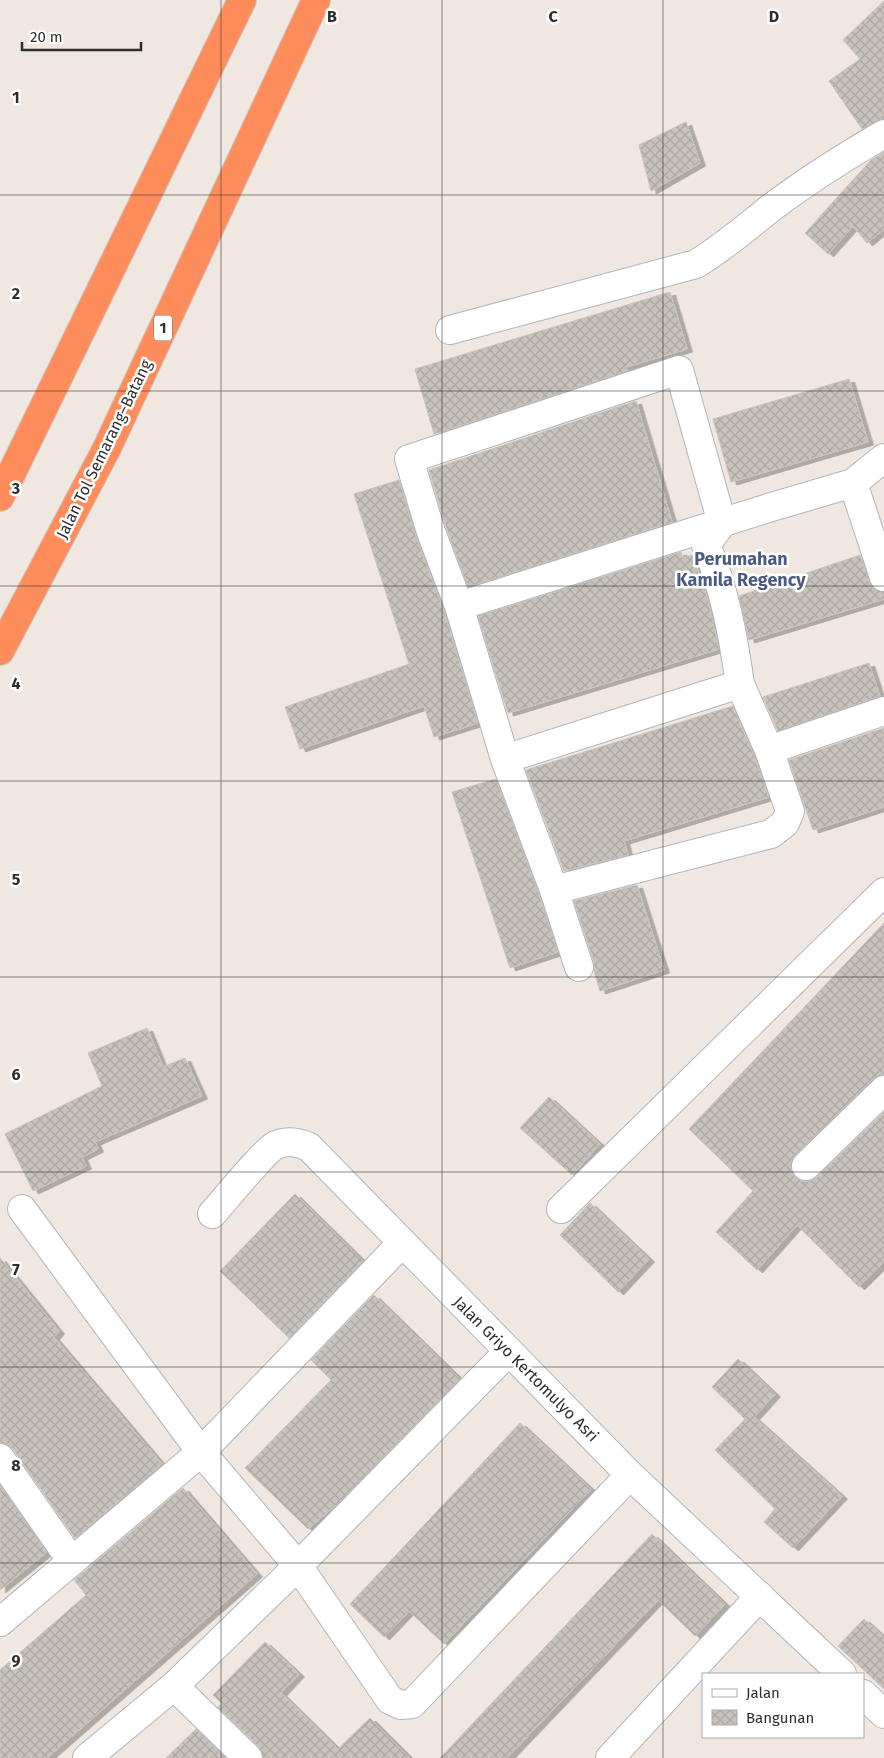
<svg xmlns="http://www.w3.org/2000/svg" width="884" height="1758" viewBox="0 0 884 1758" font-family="'Fira Sans',sans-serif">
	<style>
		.building { fill: url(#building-cross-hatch); stroke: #cbc2b9; filter: url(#shadow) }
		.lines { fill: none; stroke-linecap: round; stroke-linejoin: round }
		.minor-casing { stroke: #b0b5be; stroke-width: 30 }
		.highway-casing { stroke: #c9c9c9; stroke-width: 30 }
		.minor { stroke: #fff; stroke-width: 28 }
		.highway { stroke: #ff8d5b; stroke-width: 28 }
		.grid { fill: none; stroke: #2e2e2e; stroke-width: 1; stroke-opacity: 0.55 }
		.labels { text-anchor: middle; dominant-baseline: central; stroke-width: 5; stroke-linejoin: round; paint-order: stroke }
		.shield { fill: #fff; stroke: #6d6d6d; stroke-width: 1 }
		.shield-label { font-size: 15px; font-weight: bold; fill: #2e2e2e }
		.street-label { font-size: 16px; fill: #2e2e2e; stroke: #fff }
		.neighbourhood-label { font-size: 18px; font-weight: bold; fill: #4c5c80; stroke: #fff }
		.grid-label { font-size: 16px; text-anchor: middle; font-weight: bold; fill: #2e2e2e; stroke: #fff; stroke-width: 5; stroke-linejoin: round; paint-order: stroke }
	</style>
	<defs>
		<pattern id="building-cross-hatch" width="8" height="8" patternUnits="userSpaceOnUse" patternTransform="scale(1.25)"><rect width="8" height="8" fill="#c8c2bc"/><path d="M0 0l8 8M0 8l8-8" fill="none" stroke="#aca7a2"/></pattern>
		<filter id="shadow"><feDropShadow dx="5.5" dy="3" stdDeviation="0" flood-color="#0004"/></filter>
	</defs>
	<rect width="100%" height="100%" fill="#efe7e0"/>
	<path class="building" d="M884 1V118L862 129 829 81 860 59 843 40Z
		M686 122 700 163 651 191 639 145Z
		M884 152V229L867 243 853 226 828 254 805 233 871 160Z
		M670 292 687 349 626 367 627 371 434 434 415 369Z
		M849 379 868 442 731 482 713 419Z
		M636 401 672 522 468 587 446 527 429 470Z
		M399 480 416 537 444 611 478 723 434 737 424 706 300 749 285 707 409 664 354 494Z
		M681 552 682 558 693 555 708 600 719 649 508 713 478 616Z
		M860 555 869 582 874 589 884 592V599L749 640 739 596Z
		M869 663 880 696 778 731 763 697Z
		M733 706 754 756 769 797 624 841 628 855 564 871 526 770Z
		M884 728V807L813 830 789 760Z
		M496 779 539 895 558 952 510 968 452 792Z
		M637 885 664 970 600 991 594 971V962L574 901Z
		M884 923V1075L873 1079 795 1155 791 1161V1169L795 1177 801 1181H809L817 1177 884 1112V1262L859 1287 797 1225 757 1270 716 1232 753 1191 689 1129Z
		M147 1028 163 1067 185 1058 202 1096 95 1142 98 1149 82 1157 86 1166 33 1191 5 1134 102 1086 88 1053Z
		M549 1097 600 1144 572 1175 520 1128Z
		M295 1194 363 1261 289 1338 220 1271Z
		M590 1203 649 1259 618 1292 560 1235Z
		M0 1258 59 1331 54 1337 162 1464 75 1538 13 1449 7 1444 0 1443Z
		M374 1295 460 1379 338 1503 308 1529 245 1468 331 1380 311 1360Z
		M738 1359 775 1394 754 1417 842 1496 793 1548 764 1522 775 1509 715 1450 745 1419 712 1387Z
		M520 1423 591 1489 444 1644 409 1611 384 1637 350 1604Z
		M0 1485 47 1552 0 1590Z
		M183 1488 257 1574 47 1758H0V1670L86 1595 74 1580Z
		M652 1534 725 1604 695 1636 658 1600 507 1758H440Z
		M864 1619 884 1637V1689L838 1646Z
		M265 1642 299 1674 281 1693 338 1749 370 1718 410 1758H263L259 1747 218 1707 222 1704 213 1695Z
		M196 1729 226 1758H166Z"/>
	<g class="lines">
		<g class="minor-casing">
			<path id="minor" d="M450 330 696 264C724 247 747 227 772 207 808 180 846 156 884 134
				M853 483 884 577
				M459 606 765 509 853 483 884 458
				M769 750 884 711
				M505 759 740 684C733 636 725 590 706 545L722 523
				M554 890 771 834 785 823 790 811 769 750 740 684
				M579 967 554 890 505 759 459 606 431 532 409 459 679 370 722 523
				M806 1166 884 1090
				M22 1209 201 1452 298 1566 390 1700 401 1705 412 1704 630 1475
				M561 1209 884 892
				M212 1214C223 1202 265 1150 276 1145 288 1140 298 1142 309 1147L630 1475 842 1674
				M0 1458 71 1560
				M0 1622 201 1452 402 1243
				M174 1686 248 1758
				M863 1694 884 1714
				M87 1758 174 1686 298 1566 508 1352
				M610 1758 760 1596"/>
		</g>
		<g class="highway-casing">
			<path id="highway" d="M0 497 242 0
				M0 651 107 448 316 0"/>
		</g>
		<use href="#minor" class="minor"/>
		<use href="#highway" class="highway"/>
	</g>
	<path class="grid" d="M221 0V1758M442 0V1758M663 0V1758M0 195H884M0 391H884M0 586H884M0 781H884M0 977H884M0 1172H884M0 1367H884M0 1563H884"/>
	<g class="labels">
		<rect class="shield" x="154" y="315.5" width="18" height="25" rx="4"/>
		<g class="shield-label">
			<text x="163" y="328">1</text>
		</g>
		<g class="street-label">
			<text transform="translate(104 449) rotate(-64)">Jalan Tol Semarang–Batang</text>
			<text transform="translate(526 1369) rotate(45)">Jalan Griyo Kertomulyo Asri</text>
		</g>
		<g class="neighbourhood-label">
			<text x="741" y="559">Perumahan<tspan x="741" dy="21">Kamila Regency</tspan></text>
		</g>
	</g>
	<g class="grid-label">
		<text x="332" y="22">B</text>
		<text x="553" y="22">C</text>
		<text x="774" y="22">D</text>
		<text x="16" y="103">1</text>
		<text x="16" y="299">2</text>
		<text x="16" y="494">3</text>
		<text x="16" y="689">4</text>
		<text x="16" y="885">5</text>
		<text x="16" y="1080">6</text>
		<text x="16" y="1275">7</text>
		<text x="16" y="1471">8</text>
		<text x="16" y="1666">9</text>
	</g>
	<rect x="702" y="1673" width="162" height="65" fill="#ffffff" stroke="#ababab"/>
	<rect x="712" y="1689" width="25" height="8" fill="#ffffff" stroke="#ababab"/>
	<text x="746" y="1698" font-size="15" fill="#2e2e2e">Jalan</text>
	<rect x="712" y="1710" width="25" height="15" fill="url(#building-cross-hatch)" stroke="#ababab"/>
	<text x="746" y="1723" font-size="15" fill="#2e2e2e">Bangunan</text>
	<path d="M22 42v8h119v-8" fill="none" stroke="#2e2e2e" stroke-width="2.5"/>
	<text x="30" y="42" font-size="15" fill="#2e2e2e" stroke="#ffffff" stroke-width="4" paint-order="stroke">20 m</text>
</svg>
